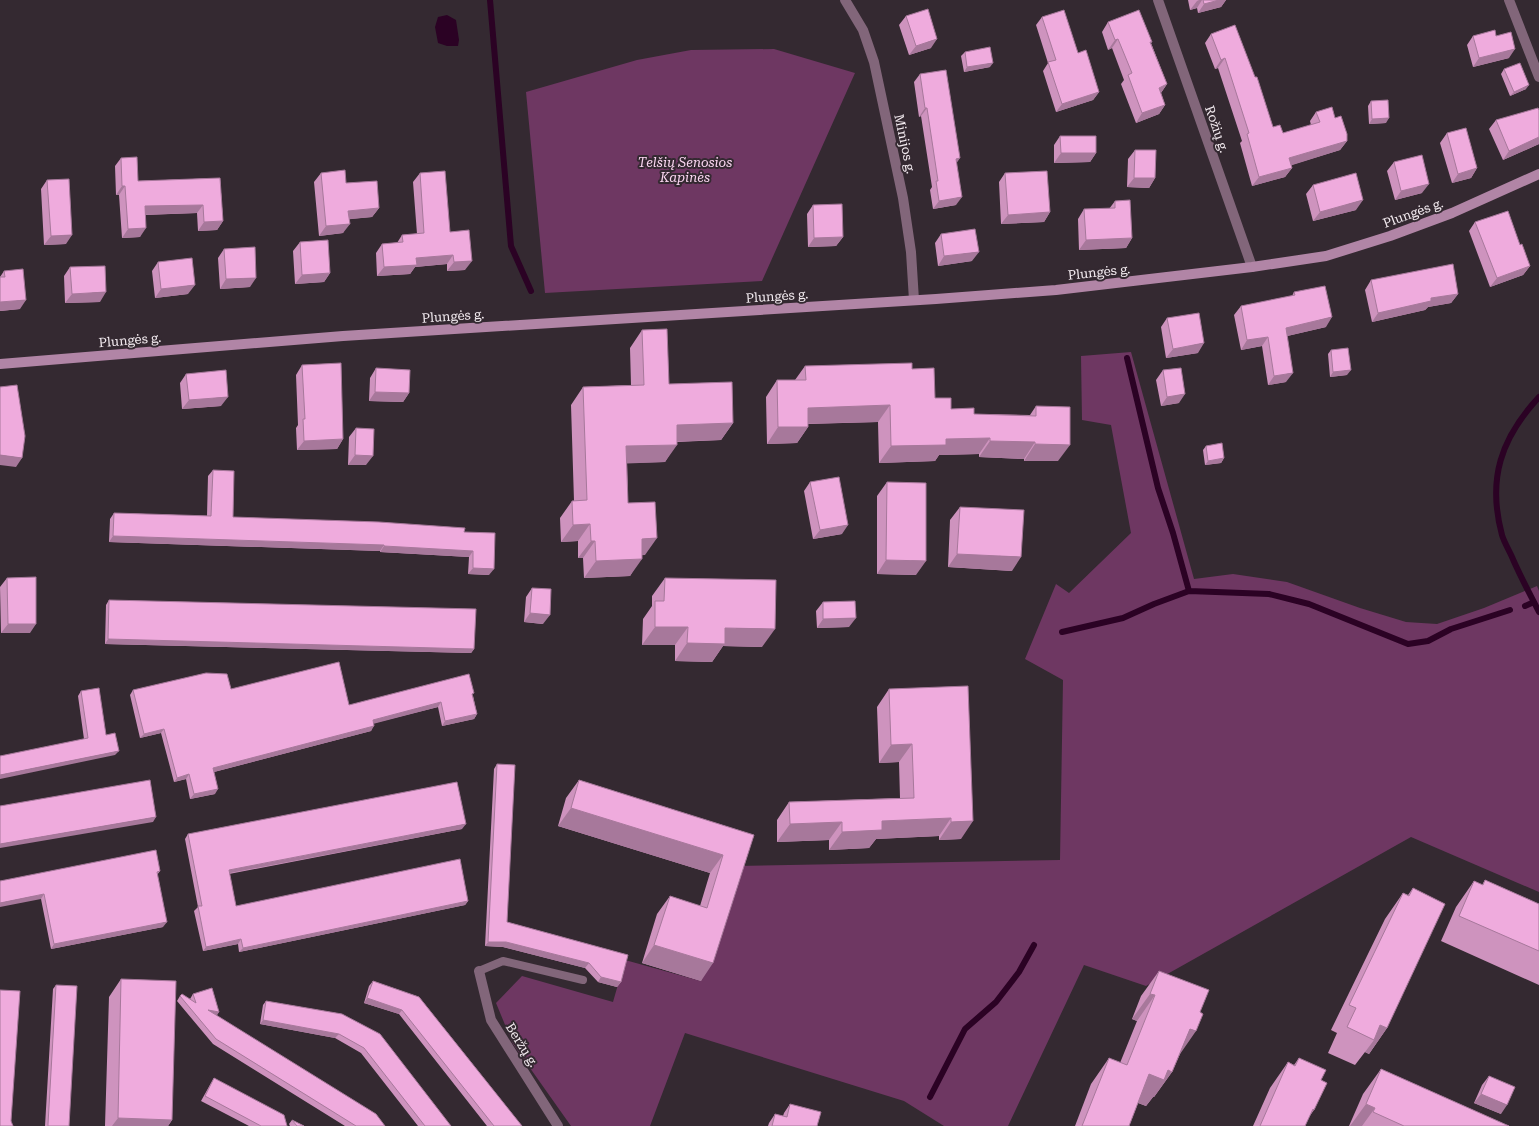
<svg xmlns="http://www.w3.org/2000/svg" width="1539" height="1126" viewBox="0 0 1539 1126" font-family="'Roboto Serif',serif">
	<style>
		.green { fill: #6e3762 }
		.water { fill: #2b0224 }
		.lines { fill: none; stroke-linecap: round; stroke-linejoin: round }
		.stream { stroke: #2b0224; stroke-width: 6 }
		.lane { stroke: #82667a; stroke-width: 8 }
		.street { stroke: #82667a; stroke-width: 10 }
		.secondary { stroke: #b185a6; stroke-width: 10 }
		.wall { fill: #ce93be }
		.shaded-wall { fill: #a7789b }
		.building { fill: #efabdd; stroke: #a7789b }
		.labels { text-anchor: middle; dominant-baseline: central; stroke-width: 4; stroke-linejoin: round; paint-order: stroke }
		.street-label { font-size: 13px; fill: #f3ebf0; stroke: #342931 }
		.park-label { font-size: 13px; font-style: italic; fill: #fbd6f1; stroke: #342931 }
	</style>
	<rect width="100%" height="100%" fill="#342931"/>
	<path class="green" d="M774 49 855 73 762 281 545 293 526 92 637 60 691 50Z
		M1131 352 1194 579 1233 574 1287 582 1360 608 1406 622 1437 624 1484 608 1537 586 1539 591V892L1411 837 1146 986 1084 965 1008 1126H944L904 1101 685 1033 650 1126H571L513 1044 496 1003 522 976 613 1002 625 960 701 981 737 866 1060 860 1063 680 1025 659 1056 584 1069 593 1131 533 1111 425 1082 420 1081 356Z"/>
	<path class="water" d="M447 15 456 20 459 40 458 46H447L438 43 435 27 438 17Z"/>
	<g class="lines">
		<path class="stream" d="M490 0 511 246 531 291
			M1127 358 1158 488 1173 533 1189 591
			M1539 397C1501 438 1487 479 1502 535 1504 542 1509 550 1512 557 1520 576 1530 594 1539 612
			M1525 606 1534 602
			M1062 632 1123 618 1154 604 1189 591 1269 594 1309 604 1408 644 1428 641 1451 629 1510 610
			M930 1097 965 1029 996 1002 1019 972 1034 945"/>
		<path class="lane" d="M479 971 503 961 583 980"/>
		<path class="street" d="M845 0 863 30 874 62 903 198 911 252 914 300
			M1158 0 1252 267
			M1509 0 1539 77
			M479 971 491 1020 558 1126"/>
		<path class="secondary" d="M0 364 343 336 936 299 1056 290 1252 267 1326 256 1390 236 1452 213 1539 174"/>
	</g>
	<path class="wall" d="M1188 0H1226L1221 7 1198 13 1197 8 1190 10Z
		M906 16 931 48 909 55 899 25Z
		M1042 17 1078 53 1099 92 1093 100 1056 112 1043 71 1048 63 1036 25Z
		M1108 22 1152 42 1151 43 1167 84 1161 93 1165 105 1159 114 1136 123 1121 84 1124 80 1112 48 1108 50 1102 32Z
		M1211 34 1273 127 1283 133 1311 125 1310 121 1316 112 1335 118 1347 141 1340 150 1291 165 1292 168 1285 177 1252 186 1240 143 1242 141 1218 68 1215 69 1205 43Z
		M1473 36H1496L1509 58 1473 67 1467 45Z
		M965 52 990 67 964 72 961 56Z
		M1504 69 1526 89 1510 96 1501 74Z
		M920 74 957 163 956 205 933 209 930 190 932 187 921 116 919 117 914 82Z
		M1371 101 1386 123 1369 124 1368 106Z
		M1539 110V144L1503 160 1489 129 1496 120Z
		M1447 133 1477 168 1471 178 1452 183 1440 143Z
		M1060 136 1096 153 1090 162 1054 163V145Z
		M1135 150 1155 178 1149 188 1127 187 1128 159Z
		M121 158 138 181 220 178 223 221 217 230 198 231 197 213 145 215 140 237 122 238 119 195H116L115 166Z
		M1394 162 1422 193 1395 200 1387 171Z
		M321 173 346 183 379 208 372 217 349 219 343 233 319 236 314 182Z
		M420 173 450 232 465 270 447 271V264L415 267 410 274 377 276 376 253 382 244 397 243 402 235 417 234 413 182Z
		M1005 173 1050 212 1044 222 1001 224 999 182Z
		M47 180 66 244 44 245 41 189Z
		M1313 185 1356 210 1313 221 1306 194Z
		M1115 201 1132 238 1126 248 1079 250 1078 219 1084 209H1109Z
		M813 205 843 237 836 246 808 247 807 214Z
		M1475 222 1520 245 1530 266 1523 275 1490 287 1469 231Z
		M941 234 972 261 938 266 935 243Z
		M300 242 330 273 324 282 295 284 293 251Z
		M224 249 250 287 220 289 218 258Z
		M158 262 188 294 155 298 152 271Z
		M70 267 100 302 65 303 64 276Z
		M4 271 20 309 0 311V277Z
		M1371 280 1458 294 1451 303 1428 307 1425 310 1372 322 1365 290Z
		M1294 292 1326 327 1287 336 1286 382 1268 385 1262 346 1241 350 1234 315 1241 306 1292 296Z
		M1167 318 1198 353 1166 358 1161 327Z
		M642 330 669 384 733 423 721 440 677 442 665 462 627 463 628 503 645 555H642L630 576 584 578 583 558H578V541L561 542 560 518 572 501H574L571 405 583 387 631 385 630 348Z
		M1331 350 1347 375 1330 377 1328 354Z
		M302 365 343 439 337 449 297 450 296 428 298 425 296 375Z
		M805 366 912 369 935 398 951 409 974 414 1030 415 1036 406 1058 461H1024V459L979 457V454L939 455 935 461 879 463 878 422 808 424V427L797 443 767 444 766 397 777 380H795Z
		M376 368 409 393 403 402 369 401 370 378Z
		M1163 370 1179 403 1161 406 1156 380Z
		M186 374 221 406 182 409 180 383Z
		M356 428 366 465H348L349 437Z
		M1206 446 1224 458 1221 463 1205 465 1203 450Z
		M213 470 233 517 464 532 489 575 468 574 469 557 380 552V551L109 542 110 519 114 513 207 516 208 476Z
		M810 482 842 534 813 539 804 491Z
		M887 482 916 575 877 574V496Z
		M960 507 1012 571 948 567 950 520Z
		M7 578 30 633H1L0 587Z
		M665 578 762 647 723 646 712 662 675 661V645H642L643 619 652 606V596Z
		M532 588 543 624 524 622 526 597Z
		M109 600 474 649 471 653 105 644 106 605Z
		M823 602 849 627 817 628 816 611Z
		M231 689 349 705 473 696 477 714 474 719 442 726 438 707 374 723 371 731 214 772 215 794 190 799 186 779 174 782 161 733 140 738 130 695 133 690Z
		M889 689 961 839 939 840V836L876 839 869 848 829 850V840L777 842V820L789 802 900 798 899 762 879 763 877 707Z
		M81 691 106 735 115 755 84 739 78 696Z
		M497 764 507 922 628 955 621 982 617 987 598 982 585 968 503 947 485 946 494 769Z
		M579 780 754 835 701 981 642 963 657 914 670 896 700 906 710 873 558 826 566 798Z
		M462 829 229 874 236 906 468 901 465 905 239 952 238 944 203 951 194 911 198 907 185 839 188 834Z
		M160 871 157 875 163 927 51 949 41 899 0 881Z
		M1485 880 1539 904V985L1441 941 1456 907 1474 881 1482 885Z
		M1413 888 1387 1028 1369 1054 1365 1052 1355 1065 1328 1053 1337 1033 1331 1030 1385 919 1403 893 1408 895Z
		M1159 971 1180 1054 1172 1072 1154 1097H1153L1146 1106 1138 1103 1129 1126H1075L1091 1084 1109 1058 1120 1063 1137 1021 1132 1019 1141 996Z
		M121 979 172 1120 168 1126H105L109 997Z
		M373 981 419 997 522 1126H487L399 1014 364 1003 369 986Z
		M56 985 69 1126H45L53 989Z
		M193 994 219 1012 216 1015 385 1126H345L213 1044 177 1001 180 996 190 999Z
		M266 1001 342 1014 451 1126H418L361 1053 335 1038 260 1024 263 1005Z
		M1299 1058 1321 1080 1314 1110 1309 1117 1305 1126H1253L1270 1088 1288 1062 1294 1065Z
		M1381 1069 1509 1126H1349L1363 1094Z
		M1489 1076 1501 1114 1474 1103 1482 1085Z
		M214 1078 287 1126H249L201 1101 211 1083Z
		M790 1104 817 1126H768L769 1123 775 1114 783 1116 784 1113Z
		M292 1120 304 1126H290L289 1124Z"/>
	<path class="shaded-wall" d="M1199 0H1202L1197 8 1190 10 1197 1Z
		M1219 0H1226L1221 7 1198 13 1204 4Z
		M937 39 931 48 909 55 916 46Z
		M1118 39 1112 48 1108 50 1115 40Z
		M1515 49 1509 58 1473 67 1479 58Z
		M1225 58 1218 68 1215 69 1221 60Z
		M993 63 990 67 964 72 967 67Z
		M1167 84 1160 94 1159 88Z
		M1529 85 1526 89 1510 96 1514 92Z
		M1099 92 1093 100 1056 112 1062 104Z
		M1165 105 1159 114 1136 123 1142 113Z
		M925 108H927L921 116 919 117Z
		M1389 118 1386 123 1369 124 1372 119Z
		M1539 137V144L1503 160 1509 151Z
		M1347 141 1340 150 1283 168 1289 158Z
		M1061 153H1096L1090 162 1054 163Z
		M960 158 954 167 956 159Z
		M1292 168 1285 177 1252 186 1259 177Z
		M1477 168 1471 178 1452 183 1458 174Z
		M1134 178H1155L1149 188 1127 187Z
		M1429 184 1422 193 1395 200 1401 191Z
		M122 186H125L119 195H116Z
		M962 197 956 205 933 209 939 201Z
		M1363 200 1356 210 1313 221 1320 212Z
		M203 205 197 213 139 215 145 206Z
		M379 208 372 217 342 220 348 211Z
		M1050 212 1044 222 1001 224 1008 215Z
		M223 221 217 230 198 231 204 222Z
		M350 224 343 233 319 236 326 226Z
		M146 228 140 237 122 238 128 229Z
		M72 235 66 244 44 245 51 236Z
		M843 237 836 246 808 247 814 238Z
		M1132 238 1126 248 1079 250 1086 240Z
		M979 252 972 261 938 266 944 256Z
		M453 255 447 264 415 267 410 274 377 276 384 267 416 258Z
		M472 261 465 270 447 271 454 262Z
		M1530 266 1523 275 1490 287 1497 278Z
		M330 273 324 282 295 284 302 275Z
		M256 278 250 287 220 289 226 279Z
		M195 285 188 294 155 298 161 289Z
		M106 292 100 302 65 303 72 294Z
		M1458 294 1451 303 1428 307 1425 310 1372 322 1378 313 1431 298Z
		M26 300 20 309 0 311V302Z
		M1332 317 1326 327 1279 338 1286 328Z
		M1268 337 1262 346 1241 350 1247 340Z
		M1204 343 1198 353 1166 358 1173 349Z
		M1351 370 1347 375 1330 377 1333 372Z
		M1293 373 1286 382 1268 385 1274 376Z
		M375 392 409 393 403 402 369 401Z
		M1185 394 1179 403 1161 406 1167 397Z
		M228 397 221 406 182 409 189 400Z
		M890 405 878 422 797 424 808 408Z
		M733 423 721 440 665 442 677 425Z
		M778 427H808L797 443 767 444Z
		M990 438 979 454 939 455 935 461 879 463 891 446 946 439Z
		M343 439 337 449 297 450 304 441Z
		M990 441 1035 442 1024 459 979 457Z
		M1035 444 1070 445 1058 461H1024Z
		M677 445 665 462 614 464 626 446Z
		M0 455 22 458 16 467 0 465Z
		M355 455 373 456 366 465H348Z
		M1224 458 1221 463 1205 465 1208 461Z
		M590 524 578 541 561 542 573 525Z
		M848 525 842 534 813 539 820 530Z
		M113 536 384 545 380 551 109 542Z
		M657 538 645 555 629 556 642 539Z
		M591 541H595L583 558H578Z
		M384 546 473 551 469 557 380 552Z
		M957 554 1021 557 1012 571 948 567Z
		M642 559 630 576 584 578 596 561Z
		M886 560 926 561 916 575 877 574Z
		M473 568 494 569 489 575 468 574Z
		M530 613 550 615 543 624 524 622Z
		M856 618 849 627 817 628 823 619Z
		M8 624H36L30 633H1Z
		M655 627H688L675 645H642Z
		M725 628 775 629 762 647 723 646 712 662 675 661 687 643Z
		M108 639 474 649 471 653 105 644Z
		M441 702 438 707 369 725 373 720Z
		M477 714 474 719 442 726 445 721Z
		M374 726 371 731 210 773 213 768Z
		M164 729 161 733 140 738 144 734Z
		M912 744 899 762 879 763 891 745Z
		M119 751 115 755 0 779V775Z
		M189 774 186 779 174 782 177 778Z
		M218 789 215 794 190 799 194 794Z
		M571 808 723 855 710 873 558 826Z
		M156 817 153 822 0 848V844Z
		M951 818 939 836 876 839 869 848 829 850 842 832 882 821Z
		M973 821 961 839 939 840 951 822Z
		M842 822 829 840 777 842 790 824Z
		M466 824 462 829 225 874 229 870Z
		M44 894 41 899 0 907V903Z
		M468 901 465 905 239 952 243 948Z
		M167 922 163 927 51 949 54 944Z
		M241 939 238 944 203 951 206 947Z
		M488 942H506L589 963 585 968 503 947 485 946Z
		M654 945 713 963 701 981 642 963Z
		M601 977 621 982 617 987 598 982Z
		M1150 994 1155 995 1137 1021 1132 1019Z
		M367 998 402 1010 399 1014 364 1003Z
		M208 1010 219 1012 216 1017Z
		M263 1020 339 1034 335 1038 260 1024Z
		M1380 1025 1387 1028 1369 1054 1365 1052 1374 1040Z
		M1190 1029 1196 1031 1178 1057Z
		M1168 1070 1172 1072 1154 1097H1153L1146 1106 1131 1100 1149 1074Z
		M1481 1094 1507 1105 1501 1114 1474 1103Z
		M1366 1104 1375 1108 1362 1126H1350Z
		M118 1118 172 1120 168 1126H112Z"/>
	<path class="building" d="M1203 0H1219L1204 4Z
		M928 9 937 39 916 46 906 16Z
		M1064 10 1078 53 1086 50 1099 92 1062 104 1048 62 1056 60 1042 17Z
		M1139 10 1152 42H1150L1167 84 1159 88 1165 105 1142 113 1128 75 1132 73 1118 39 1115 40 1108 22Z
		M1235 25 1255 77H1257L1273 127 1280 125 1283 133 1320 122 1316 112 1332 107 1335 118 1341 116 1347 134V141L1289 158 1292 168 1259 177 1247 134 1249 133 1225 58 1221 60 1211 34Z
		M1495 30 1496 36 1511 32 1515 49 1479 58 1473 36Z
		M990 47 993 63 967 67 965 52Z
		M1520 63 1529 85 1514 92 1504 69Z
		M946 70 960 158 956 159 962 197 939 201 936 181H938L927 108H925L920 74Z
		M1388 100 1389 118 1372 119 1371 101Z
		M1538 108 1539 110V137L1509 151 1496 120Z
		M1466 128 1477 168 1458 174 1447 133Z
		M1060 136H1096V153H1061Z
		M1135 150H1156L1155 178H1134Z
		M1422 155 1429 184 1401 191 1394 162Z
		M137 157 138 181 220 178 223 221 204 222 203 205 145 206 146 228 128 229 125 186H122L121 158Z
		M345 170 346 183 377 181 379 208 348 211 350 224 326 226 321 173Z
		M445 171 450 232 469 230 472 261 454 262 453 255 416 258 417 265 384 267 382 244 403 242 402 235 424 233 420 173Z
		M1047 171 1050 212 1008 215 1005 173Z
		M1356 173 1363 200 1320 212 1313 185Z
		M69 179 72 235 51 236 47 180Z
		M1130 200 1132 238 1086 240 1084 209 1115 208V201Z
		M842 204 843 237 814 238 813 205Z
		M1508 211 1520 245 1522 244 1530 266 1497 278 1475 222Z
		M975 229 979 252 944 256 941 234Z
		M328 240 330 273 302 275 300 242Z
		M255 247 256 278 226 279 224 249Z
		M192 258 195 285 161 289 158 262Z
		M1453 264 1458 294 1431 298V301L1378 313 1371 280Z
		M105 266 106 292 72 294 70 267Z
		M23 269 26 300 0 302V277H5L4 271Z
		M1325 286 1332 317 1286 328 1293 373 1274 376 1268 337 1247 340 1241 306 1295 295 1294 292Z
		M1199 313 1204 343 1173 349 1167 318Z
		M667 329 669 384 732 382 733 423 677 425V445L626 446 628 503 655 502 657 538 642 539V559L596 561 595 541H591L590 524 573 525 572 501 587 500 583 387 644 385 642 330Z
		M1348 348 1351 370 1333 372 1331 350Z
		M341 363 343 439 304 441 303 419H305L302 365Z
		M912 363V369L934 368 935 398H951V409L974 408V414L1036 416V406L1070 407V445L1035 444V442L990 441V438L946 439V445L891 446 890 405 808 408V427H778L777 380H806L805 366Z
		M376 368 410 370 409 393 375 392Z
		M1181 368 1185 394 1167 397 1163 370Z
		M226 370 228 397 189 400 186 374Z
		M17 385 25 436 22 458 0 455V387Z
		M356 428 374 429 373 456 355 455Z
		M1222 443 1224 458 1208 461 1206 446Z
		M213 470 234 471 233 517 379 522 465 528 464 532 495 533 494 569 473 568V551L384 546V545L113 536 114 513 211 516Z
		M839 477 848 525 820 530 810 482Z
		M887 482 926 483V561L886 560Z
		M960 507 1024 510 1021 557 957 554Z
		M36 577V624H8L7 578Z
		M665 578 776 580 775 629 725 628V644L687 643 688 627H655V601H664Z
		M532 588 551 589 550 615 530 613Z
		M109 600 476 609 474 649 108 639Z
		M855 601 856 618 823 619V602Z
		M339 662 349 705 469 674 474 693 472 694 477 714 445 721 441 702 373 720 374 726 213 768 218 789 194 794 189 774 177 778 164 729 144 734 133 690 206 673 227 674 231 689Z
		M968 686 973 821 951 822V818L882 821V830L842 832V822L790 824 789 802 914 798 912 744 891 745 889 689Z
		M99 688 106 735 115 733 119 751 0 775V756L88 738 81 691Z
		M497 764 515 765 507 922 628 955 621 982 601 977 589 963 506 942H488Z
		M150 780 156 817 0 844V806Z
		M579 780 754 835 713 963 654 945 670 896 707 908 723 855 571 808Z
		M457 782 466 824 229 870 236 906 460 859 468 901 243 948 241 939 206 947 198 906H202L188 834Z
		M156 850 160 871 157 872 167 922 54 944 44 894 0 903V881Z
		M1485 880 1539 904V951L1459 916 1474 881 1483 885Z
		M1413 888 1445 904 1387 1028 1380 1025 1374 1040 1347 1027 1356 1008 1349 1005 1403 893 1409 896Z
		M1159 971 1209 990 1200 1012 1203 1014 1196 1031 1190 1029 1172 1072 1168 1070 1164 1080 1149 1074 1129 1126H1082L1109 1058 1127 1065 1155 995 1150 994Z
		M121 979 176 981 172 1120 118 1118Z
		M373 981 419 997 522 1126H494L402 1010 367 998Z
		M56 985 77 986 69 1126H48V1124Z
		M212 988 219 1012 208 1010 376 1114 385 1126H356L216 1039 180 996 182 994 196 1003 193 994Z
		M0 990 20 991 11 1121 13 1126H0Z
		M266 1001 342 1014 380 1034 451 1126H425L364 1048 339 1034 263 1020Z
		M1299 1058 1326 1070 1321 1080 1327 1083 1314 1110 1313 1109 1305 1126H1260L1288 1062 1295 1066Z
		M1381 1069 1509 1126H1404L1373 1112 1375 1108 1366 1104Z
		M1489 1076 1515 1087 1507 1105 1481 1094Z
		M214 1078 284 1115 287 1126H261L205 1096Z
		M790 1104 821 1112 817 1126H772L775 1114 787 1117Z
		M292 1120 304 1126H297Z"/>
	<g class="labels">
		<g class="street-label">
			<text transform="translate(1217 129) rotate(71)">Rožių g.</text>
			<text transform="translate(905 144) rotate(78)">Minijos g.</text>
			<text transform="translate(1413 213) rotate(-20)">Plungės g.</text>
			<text transform="translate(1099 272) rotate(-6)">Plungės g.</text>
			<text transform="translate(777 296) rotate(-4)">Plungės g.</text>
			<text transform="translate(453 316) rotate(-4)">Plungės g.</text>
			<text transform="translate(130 340) rotate(-5)">Plungės g.</text>
			<text transform="translate(522 1045) rotate(58)">Beržų g.</text>
		</g>
		<g class="park-label">
			<text x="685" y="162">Telšių Senosios<tspan x="685" dy="15">Kapinės</tspan></text>
		</g>
	</g>
</svg>
